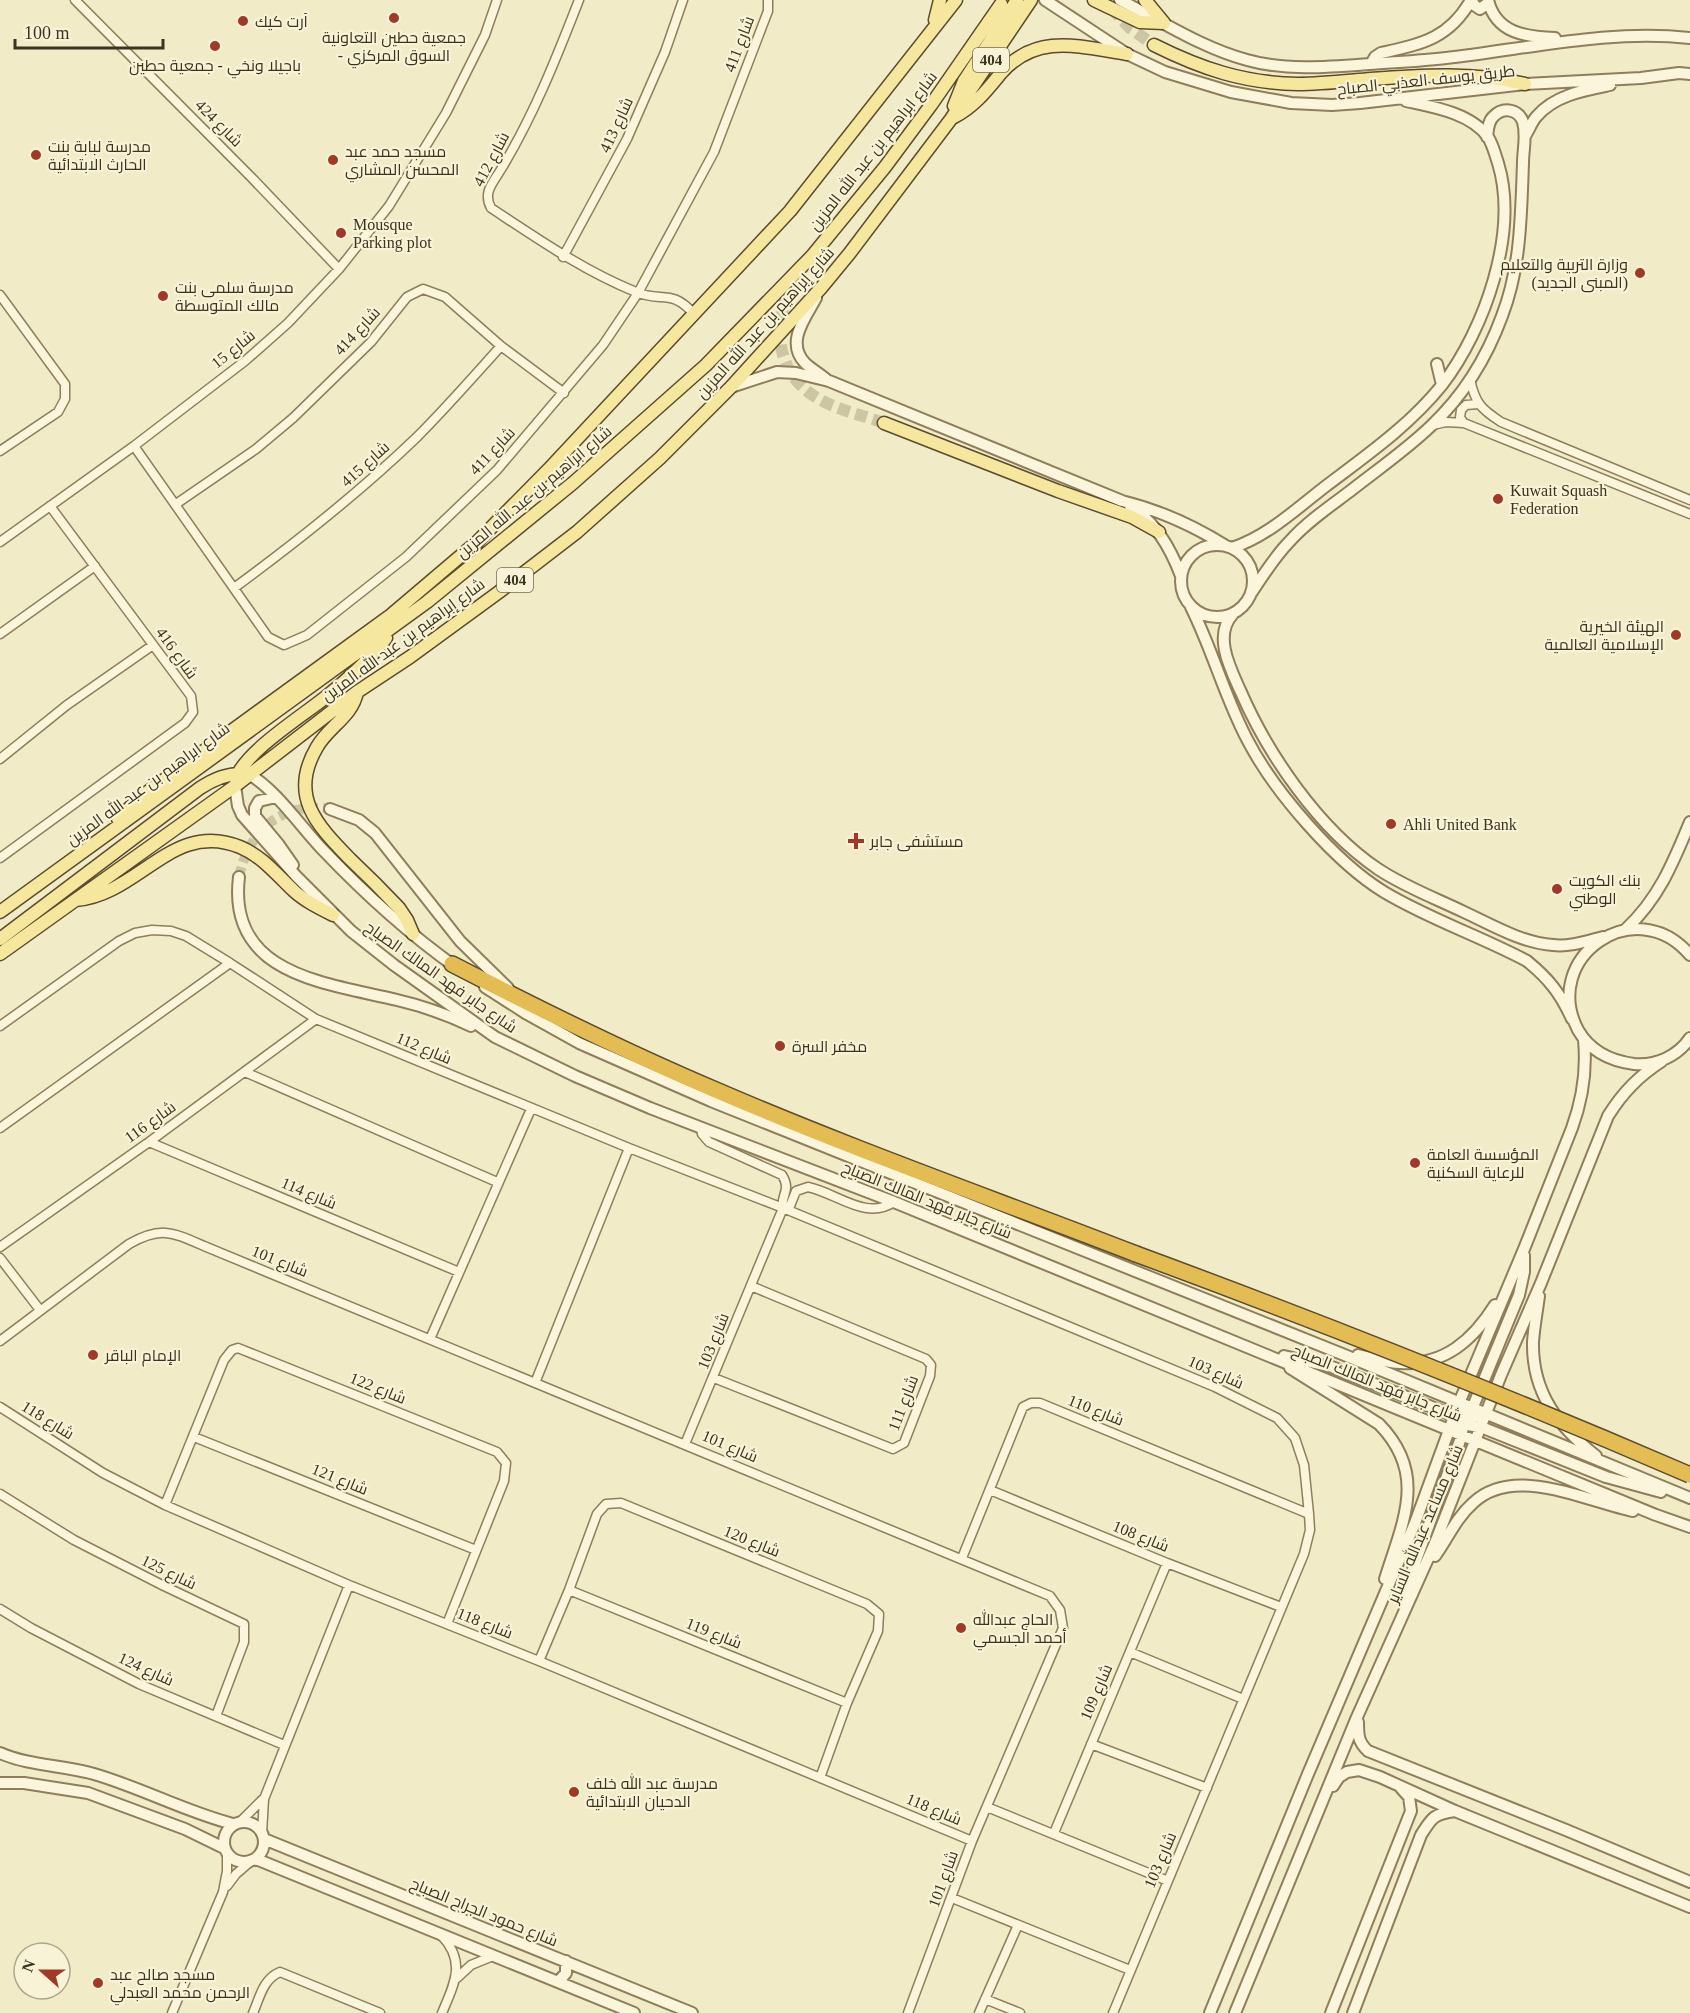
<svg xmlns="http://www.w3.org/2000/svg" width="1690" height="2013" viewBox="0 0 1690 2013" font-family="'Times New Roman',Cairo,serif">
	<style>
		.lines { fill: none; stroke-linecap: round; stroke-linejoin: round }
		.tertiary-tunnel { stroke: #cdc6a5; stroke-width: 10; stroke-dasharray: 10 5; stroke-linecap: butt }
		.primary-tunnel { stroke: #cdc6a5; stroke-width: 12; stroke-dasharray: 12 6; stroke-linecap: butt }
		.minor-casing { stroke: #8e7e5b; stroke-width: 11 }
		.tertiary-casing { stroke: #8e7e5b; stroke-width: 14 }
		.primary-casing { stroke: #5b4b2f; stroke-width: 15 }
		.motorway-casing { stroke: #5b4b2f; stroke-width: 18 }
		.minor { stroke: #fbf6db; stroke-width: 8 }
		.tertiary { stroke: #fbf6db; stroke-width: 10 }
		.primary { stroke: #f5e89e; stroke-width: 12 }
		.motorway { stroke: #e3bc54; stroke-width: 15 }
		.motorway-bridge-casing { stroke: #5b4b2f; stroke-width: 18; stroke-linecap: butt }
		.motorway-bridge { stroke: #e3bc54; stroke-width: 15 }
		.poi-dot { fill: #a03a27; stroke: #f8f3d7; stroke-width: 2 }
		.labels { text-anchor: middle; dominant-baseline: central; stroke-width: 4.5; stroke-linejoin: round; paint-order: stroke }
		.shield { fill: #f8f3d7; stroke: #756d56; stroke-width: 1.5 }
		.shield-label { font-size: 15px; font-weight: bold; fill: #3d331f }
		.poi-label { font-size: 16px; fill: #3d331f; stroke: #f8f3d7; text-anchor: start }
		.street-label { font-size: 16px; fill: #3d331f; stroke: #f8f3d7 }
	</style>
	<rect width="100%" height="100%" fill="#f1ebc7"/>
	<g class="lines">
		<path class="tertiary-tunnel" d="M239 877C249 830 281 802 330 809"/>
		<path class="primary-tunnel" d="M1111 8 1130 28 1154 45
			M789 292C772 329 778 373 814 396 834 409 862 415 884 423"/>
		<g class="minor-casing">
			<path id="minor" d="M75 0 251 177 339 269
				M579 0C556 59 533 117 500 171 492 184 483 193 491 208 538 239 584 271 636 292 662 303 671 288 694 314
				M563 257 627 139 665 52 683 0
				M0 295 65 384V399L58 412 0 451
				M1470 379C1475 403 1481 409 1501 422L1690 500
				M1464 423 1460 418 1461 410 1466 405 1478 404
				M1433 425 1446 422 1464 423 1690 514
				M134 446 268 637 284 645 307 635 406 557 497 470 603 345 638 293 714 152 768 11V0
				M176 504 256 449 293 418 371 342 407 297 423 289 445 297 501 346 564 393
				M0 542 134 446 245 361 288 323 339 269 389 206 446 113 485 35 497 0
				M234 588C298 541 360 492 417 437 446 408 473 377 501 346
				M0 634 95 566
				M0 759 67 705 153 645
				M0 858 185 723 193 712 191 696 50 506
				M0 1026 119 941 135 933 152 930 171 931 186 936 230 963 316 1019 629 1148 535 1383
				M245 1072 497 1182
				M701 1127 702 1134 709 1142 782 1175C792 1191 780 1195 783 1208
				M0 1128 230 963
				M149 1142 459 1272
				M629 1148 783 1208 790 1206 796 1191 808 1187C837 1193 866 1221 894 1202
				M0 1247 149 1142 316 1019
				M0 1258 40 1310
				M430 1339 531 1109
				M0 1341 129 1244C161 1226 172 1232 204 1246L1050 1596 1060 1610 1063 1628 972 1841 908 2013
				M714 1378 893 1449 904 1443 930 1376 931 1365 926 1359 751 1286
				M0 1407 103 1473 165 1505 349 1585 539 1661 972 1841
				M194 1437 476 1550
				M685 1444 783 1208 1215 1387 1277 1418 1295 1438 1304 1465 1309 1514 1310 1530 1304 1554 1113 2013
				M990 1490 1167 1563 1281 1607
				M0 1494 74 1540 164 1586 244 1624V1642L216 1716
				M165 1505 224 1360 232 1350 238 1348 497 1452 506 1463 504 1481 447 1624
				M962 1558 1023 1407 1031 1403H1040L1309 1514
				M569 1590 847 1703
				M0 1609 31 1628 139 1684 284 1745
				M1130 1652 1243 1699
				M539 1661 569 1590 597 1514 606 1504 621 1503 867 1604 879 1614 878 1631 847 1703 820 1778
				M1091 1744 1207 1788
				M987 1807 1168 1881
				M240 1822 263 1799
				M262 1833 264 1799 349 1585
				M1054 1833 1167 1563
				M227 1886 236 1874 251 1861
				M952 1898 1130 1970
				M441 1935C467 1962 454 1984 442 2013
				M457 1978 471 1965 493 1956
				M985 1999 1020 2013
				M172 2013 223 1892 227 1871V1855
				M253 2013C260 1997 263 1979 280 1972L380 2013
				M979 2013 1018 1925"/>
		</g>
		<g class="tertiary-casing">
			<path id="tertiary" d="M1045 0 1127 54 1165 72 1231 92 1291 103 1332 105 1360 103 1525 84 1641 78 1679 73 1690 74
				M1120 0C1161 21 1202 48 1247 60 1286 71 1329 67 1369 64 1395 62 1421 61 1446 58 1528 49 1608 29 1690 38
				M1472 0 1474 5 1480 9 1488 3
				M1488 0C1496 33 1525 37 1555 38
				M1371 64 1375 57 1381 53C1421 44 1449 39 1471 0
				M1525 136C1529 130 1532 121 1537 116 1555 95 1585 90 1610 85
				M816 298C806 317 785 342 805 363 812 370 821 374 828 381
				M1437 364 1442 385
				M731 387 777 372 796 373 829 381 1122 501C1159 510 1194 526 1226 546
				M1130 506C1156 523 1170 547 1181 576
				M1181 581a36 36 0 1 1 72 0a36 36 0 1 1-72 0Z
				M1232 548C1268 536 1296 509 1326 486 1367 455 1410 425 1442 385 1485 329 1519 232 1498 163 1495 154 1493 145 1488 137 1471 113 1433 107 1406 101
				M1252 592C1264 574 1275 556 1290 541 1307 522 1329 507 1349 492 1377 470 1406 450 1431 426 1463 396 1487 357 1502 316 1521 267 1521 215 1523 163 1523 149 1527 136 1523 122 1519 110 1504 106 1494 116 1488 121 1488 129 1487 137
				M1191 607C1213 651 1225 698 1248 741 1274 791 1335 862 1384 892 1429 919 1480 936 1527 961 1549 979 1560 993 1572 1019
				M1233 614C1213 635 1230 668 1240 690 1268 755 1319 829 1378 869 1405 887 1435 898 1464 912 1492 925 1522 943 1553 945 1570 947 1587 941 1603 937
				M250 775C275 789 302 828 323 850 364 893 409 934 457 968
				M235 786 238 806 242 815 296 876 351 931 394 965 495 1037 575 1076 650 1108 894 1202 1656 1515 1690 1527
				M276 797 259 801 255 808V816L279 845 293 865
				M330 809 359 820 375 833 460 941 508 988
				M239 877C227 976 328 983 397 1000 423 1006 448 1015 471 1026
				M1626 929C1659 898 1673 863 1690 822
				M1690 955C1636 891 1540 957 1578 1030 1590 1051 1611 1061 1634 1064 1656 1066 1678 1056 1690 1038
				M485 987 527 1014 579 1043 711 1101 1342 1354 1690 1498
				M1539 1296C1537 1311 1534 1327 1533 1342 1532 1393 1558 1426 1596 1456
				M1358 1355C1371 1358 1385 1362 1400 1363 1444 1366 1473 1340 1495 1305
				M1284 1356 1332 1367 1454 1416 1471 1417 1485 1415
				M1290 1368 1379 1424C1428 1474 1403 1521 1385 1579
				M1471 1415 1472 1409 1519 1295 1524 1272V1255
				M1450 1430 1467 1425 1481 1427 1606 1477 1661 1492
				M1435 1556C1448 1538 1456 1518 1473 1503 1514 1464 1585 1501 1633 1511
				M1403 1602 1416 1560 1462 1435 1463 1417 1459 1404
				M1358 1722C1358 1735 1358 1742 1368 1751L1566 1830 1690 1882
				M0 1753C30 1766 63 1765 94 1774 142 1788 186 1812 233 1824
				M0 1783H24L88 1793 185 1829 224 1848
				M1333 1786 1339 1777 1347 1772 1359 1770 1380 1777 1455 1811 1690 1907
				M224 1842a20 20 0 1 1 40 0a20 20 0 1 1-40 0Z
				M264 1839 692 2013
				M256 1859 634 2013
				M558 1982 566 1973V1961
				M1210 2013 1308 1774 1415 1523 1459 1403 1524 1249 1572 1128C1583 1098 1587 1071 1584 1040
				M1235 2013 1357 1717 1435 1543 1501 1375 1541 1283 1608 1116C1623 1092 1639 1076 1662 1061
				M1331 2013 1411 1811 1409 1797 1401 1788
				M1353 2013 1421 1835C1432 1817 1434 1814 1455 1811"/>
		</g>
		<g class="primary-casing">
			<path id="primary" d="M1094 0 1140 22 1164 23
				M1145 0 1164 23
				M935 20 940 0
				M1154 45C1202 69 1244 83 1298 84 1322 84 1347 81 1371 79 1422 75 1475 72 1525 84
				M954 106 964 81 1017 0
				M954 117C974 107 987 90 1001 73 1037 32 1081 47 1127 54
				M884 423 1058 491 1132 517 1159 532
				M357 692C352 717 329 726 317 747 288 796 317 825 350 859 367 875 383 891 399 908L407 920 413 934
				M236 779C244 752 304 715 327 696 348 679 369 661 386 638
				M118 819 142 796 391 615 477 542 548 470 790 211 956 0
				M76 900C139 895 173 819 240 847 262 856 277 875 294 891 305 901 319 908 333 915
				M0 912 427 602 573 483 706 365 812 256 885 167 931 105 1001 4
				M0 939 200 788C215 778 232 771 250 775
				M0 954 235 786 357 692 410 657 499 592 577 532 660 458 731 387 821 288 849 254 951 119 1031 0"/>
		</g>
		<g class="motorway-casing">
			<path id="motorway" d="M452 964C539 1009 628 1053 718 1091 855 1150 997 1200 1136 1254"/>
		</g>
		<use href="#minor" class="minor"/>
		<use href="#tertiary" class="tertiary"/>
		<use href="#primary" class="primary"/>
		<use href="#motorway" class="motorway"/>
		<g class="motorway-bridge-casing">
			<path id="motorway-bridge" d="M1136 1254C1323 1323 1507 1396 1690 1475"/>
		</g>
		<use href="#motorway-bridge" class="motorway-bridge"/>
	</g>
	<g class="poi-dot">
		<circle cx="394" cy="18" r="6"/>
		<circle cx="243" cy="21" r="6"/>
		<circle cx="215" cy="46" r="6"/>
		<circle cx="36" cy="155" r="6"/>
		<circle cx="333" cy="160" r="6"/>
		<circle cx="341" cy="233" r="6"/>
		<circle cx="1640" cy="273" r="6"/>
		<circle cx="163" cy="296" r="6"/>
		<circle cx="1498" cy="499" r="6"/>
		<circle cx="1676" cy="635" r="6"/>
		<circle cx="1391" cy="824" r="6"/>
		<path d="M853 832h6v6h6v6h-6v6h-6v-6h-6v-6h6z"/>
		<circle cx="1557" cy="889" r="6"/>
		<circle cx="780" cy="1046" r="6"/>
		<circle cx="1415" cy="1163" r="6"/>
		<circle cx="93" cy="1355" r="6"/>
		<circle cx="961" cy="1628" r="6"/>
		<circle cx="574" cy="1792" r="6"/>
		<circle cx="98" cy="1983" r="6"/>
	</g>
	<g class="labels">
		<g class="shield">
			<rect x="973" y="48" width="36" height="24" rx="4.5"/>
			<rect x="497" y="568" width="36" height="24" rx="4.5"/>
		</g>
		<g class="shield-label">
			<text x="991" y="60">404</text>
			<text x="515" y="580">404</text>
		</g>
		<g class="poi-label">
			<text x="255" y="21">آرت كيك</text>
			<text x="394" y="37" text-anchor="middle">جمعية حطين التعاونية<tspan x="394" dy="18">- السوق المركزي</tspan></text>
			<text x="215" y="65" text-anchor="middle">باجيلا ونخي - جمعية حطين</text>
			<text x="48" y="146">مدرسة لبابة بنت<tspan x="48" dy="18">الحارث الابتدائية</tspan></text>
			<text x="345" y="151">مسجد حمد عبد<tspan x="345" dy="18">المحسن المشاري</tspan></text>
			<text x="353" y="224">Mousque<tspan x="353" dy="18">Parking plot</tspan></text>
			<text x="1628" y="264" text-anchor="end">وزارة التربية والتعليم<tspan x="1628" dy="18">(المبنى الجديد)</tspan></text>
			<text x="175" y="287">مدرسة سلمى بنت<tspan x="175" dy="18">مالك المتوسطة</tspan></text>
			<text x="1510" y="490">Kuwait Squash<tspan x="1510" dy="18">Federation</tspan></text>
			<text x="1664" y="626" text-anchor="end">الهيئة الخيرية<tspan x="1664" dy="18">الإسلامية العالمية</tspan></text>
			<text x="1403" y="824">Ahli United Bank</text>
			<text x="870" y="841">مستشفى جابر</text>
			<text x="1569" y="880">بنك الكويت<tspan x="1569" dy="18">الوطني</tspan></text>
			<text x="792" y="1046">مخفر السرة</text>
			<text x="1427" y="1154">المؤسسة العامة<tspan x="1427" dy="18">للرعاية السكنية</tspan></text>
			<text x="105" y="1355">الإمام الباقر</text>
			<text x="973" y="1619">الحاج عبدالله<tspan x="973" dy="18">أحمد الجسمي</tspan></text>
			<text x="586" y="1783">مدرسة عبد الله خلف<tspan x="586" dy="18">الدحيان الابتدائية</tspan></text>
			<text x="110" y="1974">مسجد صالح عبد<tspan x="110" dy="18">الرحمن محمد العبدلي</tspan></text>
		</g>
		<g class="street-label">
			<text transform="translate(739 44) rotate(-69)">شارع 411</text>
			<text transform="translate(1426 80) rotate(-6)">طريق يوسف العذبي الصباح</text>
			<text transform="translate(219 123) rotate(45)">شارع 424</text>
			<text transform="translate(616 125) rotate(-65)">شارع 413</text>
			<text transform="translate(873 151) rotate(-52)">شارع ابراهيم بن عبد الله المزين</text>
			<text transform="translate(491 159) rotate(-62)">شارع 412</text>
			<text transform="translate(765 323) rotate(-48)">شارع إبراهيم بن عبد الله المزين</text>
			<text transform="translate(357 331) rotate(-47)">شارع 414</text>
			<text transform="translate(233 349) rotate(-39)">شارع 15</text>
			<text transform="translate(492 451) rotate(-47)">شارع 411</text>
			<text transform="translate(365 464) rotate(-42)">شارع 415</text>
			<text transform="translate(534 492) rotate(-40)">شارع ابراهيم بن عبد الله المزين</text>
			<text transform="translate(403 640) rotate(-36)">شارع إبراهيم بن عبد الله المزين</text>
			<text transform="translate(177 653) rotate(54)">شارع 416</text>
			<text transform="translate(148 784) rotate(-36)">شارع ابراهيم بن عبد الله المزين</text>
			<text transform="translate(441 977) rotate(35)">شارع جابر فهد المالك الصباح</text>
			<text transform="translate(424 1048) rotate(23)">شارع 112</text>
			<text transform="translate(150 1122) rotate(-36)">شارع 116</text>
			<text transform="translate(309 1193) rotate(23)">شارع 114</text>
			<text transform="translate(927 1200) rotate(22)">شارع جابر فهد المالك الصباح</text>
			<text transform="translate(280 1261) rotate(22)">شارع 101</text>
			<text transform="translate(713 1341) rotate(-68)">شارع 103</text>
			<text transform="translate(1216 1372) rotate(24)">شارع 103</text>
			<text transform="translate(1377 1383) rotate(22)">شارع جابر فهد المالك الصباح</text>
			<text transform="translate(378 1388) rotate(22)">شارع 122</text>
			<text transform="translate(903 1403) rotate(-69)">شارع 111</text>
			<text transform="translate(1096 1410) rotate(22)">شارع 110</text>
			<text transform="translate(48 1420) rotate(32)">شارع 118</text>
			<text transform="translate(730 1446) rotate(23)">شارع 101</text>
			<text transform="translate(340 1479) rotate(22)">شارع 121</text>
			<text transform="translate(1425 1524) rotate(-67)">شارع مساعد عبدالله الساير</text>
			<text transform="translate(1141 1536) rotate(22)">شارع 108</text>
			<text transform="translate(752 1541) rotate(22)">شارع 120</text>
			<text transform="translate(169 1572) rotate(26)">شارع 125</text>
			<text transform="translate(485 1623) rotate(22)">شارع 118</text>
			<text transform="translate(714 1633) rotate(22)">شارع 119</text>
			<text transform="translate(146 1669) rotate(25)">شارع 124</text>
			<text transform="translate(1096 1692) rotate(-67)">شارع 109</text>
			<text transform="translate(934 1809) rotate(23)">شارع 118</text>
			<text transform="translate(1160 1860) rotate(-67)">شارع 103</text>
			<text transform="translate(943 1879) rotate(-70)">شارع 101</text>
			<text transform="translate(484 1912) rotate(22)">شارع حمود الجراح الصباح</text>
		</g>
	</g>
	<g transform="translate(42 1971) rotate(291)"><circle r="28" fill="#f8f3d7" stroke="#ada68d" stroke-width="1.5"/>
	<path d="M0-4.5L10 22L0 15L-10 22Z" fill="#a03a27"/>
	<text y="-9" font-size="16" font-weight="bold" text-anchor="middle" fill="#3d331f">N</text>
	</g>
	<path d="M15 39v9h148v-9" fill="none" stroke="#3d331f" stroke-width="3"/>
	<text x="24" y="39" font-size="18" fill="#3d331f" stroke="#f8f3d7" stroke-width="4.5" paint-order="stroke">100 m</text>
</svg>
